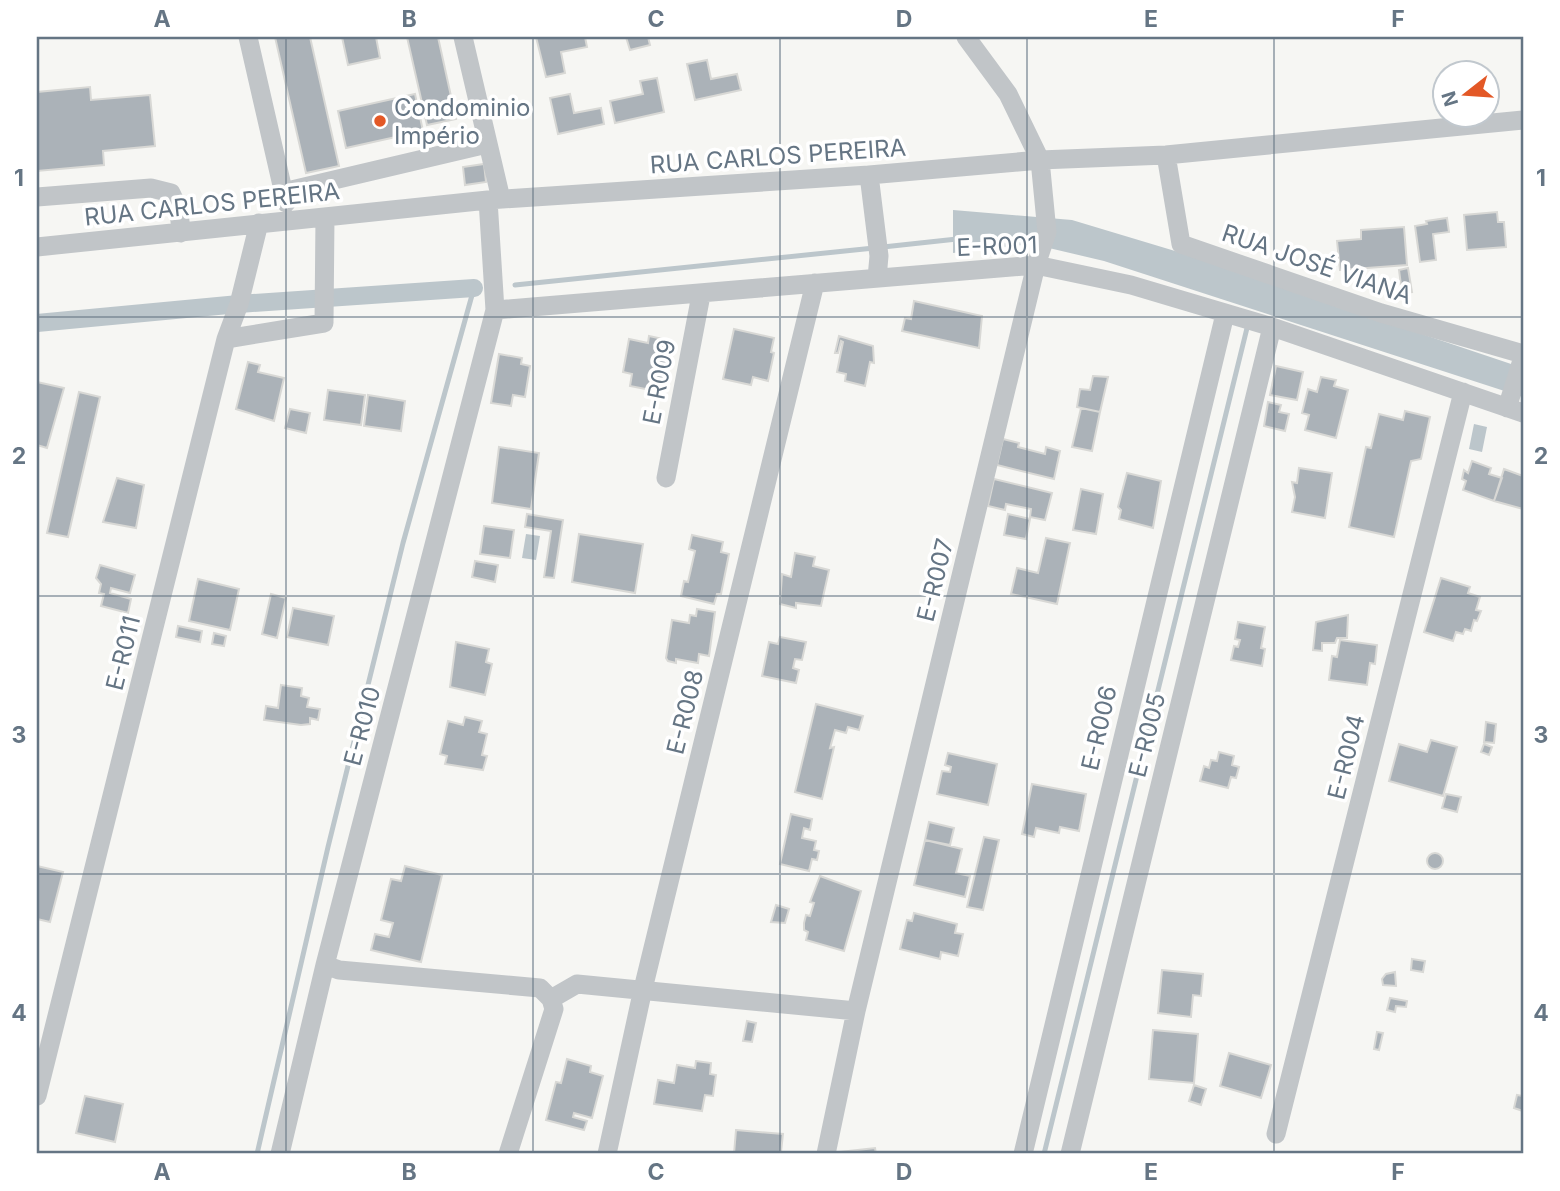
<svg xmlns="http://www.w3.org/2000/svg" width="1560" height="1191" viewBox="0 0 1560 1191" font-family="Inter,sans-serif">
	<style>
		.water { fill: #bcc6cb }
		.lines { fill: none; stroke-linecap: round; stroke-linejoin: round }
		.stream { stroke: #bcc6cb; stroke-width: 5 }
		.canal { stroke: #bcc6cb; stroke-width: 18 }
		.building { fill: #abb2b8; stroke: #d8d8d5; stroke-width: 2 }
		.minor { stroke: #c1c5c8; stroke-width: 19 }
		.grid { fill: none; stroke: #657584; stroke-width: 2; stroke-opacity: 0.55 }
		.poi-dot { fill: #e35826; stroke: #fff; stroke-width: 2.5 }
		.labels { text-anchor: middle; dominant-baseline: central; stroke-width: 7; stroke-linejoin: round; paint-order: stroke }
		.poi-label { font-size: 24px; fill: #657584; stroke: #fff; text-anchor: start }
		.street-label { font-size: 24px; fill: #657584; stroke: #fff }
		.neatline { fill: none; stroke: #657584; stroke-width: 2.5 }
		.grid-label { font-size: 23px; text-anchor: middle; font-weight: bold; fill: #657584 }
	</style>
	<rect width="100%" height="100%" fill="#f6f6f3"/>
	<path class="water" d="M953 210 1072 220 1175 251 1523 368V397L1104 261 1032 244 953 253Z
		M1474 424 1487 427 1482 452 1469 449Z
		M526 534 540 536 536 560 522 558Z"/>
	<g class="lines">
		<path class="stream" d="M883 247 957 239
			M515 285 874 248
			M257 1154 328 847 403 543 474 288
			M1044 1154 1248 324"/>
		<path class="canal" d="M37 323 239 304 474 288"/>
	</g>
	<path class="building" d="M275 37H310L339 166 306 173Z
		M342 37H376L380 58 348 65Z
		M407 37H438L456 119 427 125Z
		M536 37H585L587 47 561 52 565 73 546 77Z
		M626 37H648L650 45 630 50Z
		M707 60 711 79 737 74 741 90 695 100 687 64Z
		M657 78 664 112 615 123 610 101 643 94 640 81Z
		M90 87 91 100 150 95 155 146 103 151 104 165 37 171V92Z
		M415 94 423 131 346 148 338 111Z
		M570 94 574 113 601 108 604 124 558 134 550 98Z
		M484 164 486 182 465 185 463 167Z
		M1497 212 1498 222H1504L1506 247 1467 250 1464 215Z
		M1447 218 1449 232 1433 234 1436 260 1420 262 1415 226 1427 224 1426 221Z
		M1404 227 1407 265 1340 270 1337 241 1361 239V230Z
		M1408 268 1412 292 1402 293 1399 270Z
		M914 301 982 316 979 348 902 331 905 318 911 319Z
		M734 329 774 338 771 352 774 353 768 381 753 377 751 385 723 379Z
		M649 336 672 341 667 367 661 366 660 371 665 372 661 392 630 386 632 374 623 372 629 339 648 343Z
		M839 336 873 346 874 363 870 362 865 386 845 381 846 374 837 372 843 342 841 341 838 353H835Z
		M499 354 522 358 521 364 530 366 525 397 513 395 511 406 491 403Z
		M248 362 260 365 258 372 284 378 274 421 236 409Z
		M1276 366 1303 372 1297 400 1270 395Z
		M1093 376 1108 377 1100 412 1077 407 1080 389 1090 390Z
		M1321 377 1336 380 1334 386 1348 390 1336 438 1305 430 1309 415 1302 413 1308 389 1317 392Z
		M37 382 64 388 47 448 37 445Z
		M328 390 365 395 361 425 324 420Z
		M79 392 100 397 68 537 47 533Z
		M368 395 405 401 401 431 364 426Z
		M1268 402 1281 405 1279 412 1289 414 1285 431 1264 426Z
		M1081 408 1100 412 1092 451 1072 447Z
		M290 409 310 413 306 433 285 428Z
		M1405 411 1430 417 1421 459 1411 461 1394 537 1349 527 1366 447 1371 448 1379 414 1403 420Z
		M1003 439 1019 443 1018 447 1045 454 1046 447 1060 451 1054 479 997 465Z
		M499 447 539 453 531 509 492 503Z
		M1472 461 1491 468 1489 474 1502 478 1494 501 1463 490 1466 481 1462 479 1464 470 1468 473Z
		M1299 468 1332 473 1325 518 1292 512 1295 497 1292 482 1297 483Z
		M1504 469 1523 476V509L1494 501Z
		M1127 473 1161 481 1153 528 1119 519 1121 510 1118 507Z
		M117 478 144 485 136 528 103 522Z
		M994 479 1052 493 1045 520 1030 517 1031 509 1006 504 1005 510 988 506Z
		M1081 489 1103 494 1096 534 1073 530Z
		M527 514 563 520 554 578 544 577 551 531 525 527Z
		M1008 514 1030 519 1026 539 1004 535Z
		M484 526 514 530 510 558 480 554Z
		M579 534 643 544 635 593 572 582Z
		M692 535 723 542 721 552 729 554 721 594H717L714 604 681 596 684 581 688 582 695 551 689 549Z
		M1046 538 1070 543 1057 604 1011 594 1017 568 1038 573Z
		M795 553 815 557 813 566 829 570 821 606 796 603V608L780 604 782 574 791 577Z
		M475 561 498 565 495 582 472 577Z
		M100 565 135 575 130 593 111 588 110 593 131 599 128 613 101 606 104 594 99 593 101 584 96 578Z
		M1441 578 1470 587 1468 593 1480 597 1476 610 1481 611 1477 621 1474 620 1471 631 1465 629 1463 634 1456 632 1453 641 1424 632Z
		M198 579 239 589 230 630 189 621Z
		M271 594 286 598 277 638 262 634Z
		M293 608 334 616 328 645 287 637Z
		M697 609 715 612 709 656 699 654 698 663 676 659V663L668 661 666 658 672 620 689 623 690 615 696 616Z
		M1348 615 1347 638H1337L1335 643H1322V651L1313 650 1316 622Z
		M1238 622 1265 627 1261 648 1265 649 1262 666 1231 660 1234 646 1238 647 1240 640 1235 639Z
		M178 626 202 631 200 642 176 637Z
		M214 633 226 636 224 646 212 644Z
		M780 637 806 642 802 660 795 659 793 668 799 670 796 683 762 676 769 642 778 644Z
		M1340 640 1377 645 1375 664 1370 663 1367 685 1329 680 1332 656 1337 657Z
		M456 642 489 649 486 662 492 664 485 695 450 687Z
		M281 685 302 688 301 696 309 698 307 707 320 709 318 720 310 718V724L301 725 264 720 266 706 278 708Z
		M816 704 863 716 859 730 848 727 846 733 835 730 830 748 834 747 822 799 795 792Z
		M465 717 482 721 479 732 487 734 482 755 487 756 483 770 445 764 447 756 440 754 448 721 463 725Z
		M1486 722 1496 724 1494 743 1484 742Z
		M1431 740 1457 747 1443 796 1389 781 1399 744 1427 752Z
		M1484 744 1492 747 1489 755 1481 752Z
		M1219 752 1234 756 1232 765 1239 767 1236 778 1231 777 1228 788 1200 781 1204 766 1209 768 1211 760 1217 761Z
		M948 753 997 764 988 805 937 794 942 771 950 772 951 767 945 765Z
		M1032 784 1086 794 1079 831 1060 827 1059 833 1036 828 1034 837 1022 834Z
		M1446 794 1461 797 1457 812 1442 808Z
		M791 814 812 819 810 830 804 828 802 838 816 841 814 850 819 851 817 860 812 859 809 871 780 864Z
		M929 822 954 828 950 845 925 840Z
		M984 837 999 840 983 910 967 907Z
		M925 840 962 849 956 873 970 876 965 897 914 885Z
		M1427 861a8 8 0 1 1 16 0a8 8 0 1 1-16 0Z
		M37 866 63 872 50 922 37 919Z
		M405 866 442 875 421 962 371 950 375 934 389 937 393 923 381 920 391 879 401 881Z
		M820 876 861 891 844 951 806 940 808 932 804 930V923L806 915 810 916 814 903 810 902Z
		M776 905 789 909 785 923 771 922Z
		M914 913 957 924 955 933 963 934 958 956 941 952 940 959 900 949 907 920 912 921Z
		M1412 959 1425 961 1423 972 1411 970Z
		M1162 970 1203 974 1201 996 1193 995 1191 1017 1158 1013Z
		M1395 972 1396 986 1383 985 1382 979 1386 974Z
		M1390 998 1407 1001 1406 1007 1396 1006 1395 1012 1387 1010Z
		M747 1021 756 1023 752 1042 743 1041Z
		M1153 1030 1198 1034 1194 1083 1149 1079Z
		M1377 1032 1383 1033 1379 1050 1374 1049Z
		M1229 1053 1271 1065 1261 1098 1220 1086Z
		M567 1059 591 1066 590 1072 603 1076 592 1118 574 1113 573 1117 587 1121 584 1130 546 1120 556 1082 561 1083Z
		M696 1061 711 1063 710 1074 716 1075 713 1096 705 1095 702 1111 654 1104 658 1080 674 1083 677 1065 695 1068Z
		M1194 1085 1206 1089 1201 1105 1189 1101Z
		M1517 1095 1523 1096V1111L1514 1108Z
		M85 1096 123 1104 115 1142 76 1133Z
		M736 1130 783 1134 781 1152 792 1154H734Z
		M875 1148 876 1154H840V1152Z"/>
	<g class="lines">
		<path class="minor" d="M248 37 286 203
			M463 37 501 199
			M1166 155 1181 244 1381 313 1523 354
			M869 175 879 256 877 278
			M283 192 487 144
			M37 197 151 188 171 193 179 210 181 233
			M37 247 488 200 869 175 1040 160 1166 155 1523 120
			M495 310 1036 265 1131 285 1272 327 1523 413
			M226 339 324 323 325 217
			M1507 408 1523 357
			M666 478 701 295
			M325 965 339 970 540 988 551 999 554 1009 508 1154
			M551 999 577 984 856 1011
			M37 1096 226 339 239 304 259 223
			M1276 1134 1463 392
			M280 1154 325 965 495 310 488 200
			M607 1154 643 989 815 283
			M826 1154 856 1011 1036 265 1047 232 1040 160 1008 94 966 37
			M1023 1154 1225 314
			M1070 1154 1272 327"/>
	</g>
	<path class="grid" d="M286 37V1154M533 37V1154M780 37V1154M1027 37V1154M1274 37V1154M37 317H1523M37 596H1523M37 874H1523"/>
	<circle class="poi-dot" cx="380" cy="121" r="7"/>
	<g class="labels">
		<g class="poi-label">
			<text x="394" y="107">Condominio<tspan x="394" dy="28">Império</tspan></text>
		</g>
		<g class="street-label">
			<text transform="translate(778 156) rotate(-4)">RUA CARLOS PEREIRA</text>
			<text transform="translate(212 204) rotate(-6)">RUA CARLOS PEREIRA</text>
			<text transform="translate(997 246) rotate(-2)">E-R001</text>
			<text transform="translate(1317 264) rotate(19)">RUA JOSÉ VIANA</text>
			<text transform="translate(659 382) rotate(-79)">E-R009</text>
			<text transform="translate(935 580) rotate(-76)">E-R007</text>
			<text transform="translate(123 653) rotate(-76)">E-R011</text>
			<text transform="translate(685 712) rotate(-76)">E-R008</text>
			<text transform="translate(362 726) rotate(-75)">E-R010</text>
			<text transform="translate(1099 728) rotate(-77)">E-R006</text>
			<text transform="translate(1147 735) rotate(-76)">E-R005</text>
			<text transform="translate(1346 757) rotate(-76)">E-R004</text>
		</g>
	</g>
	<rect width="1560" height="1191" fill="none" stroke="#ffffff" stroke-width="77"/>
	<g transform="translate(1466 94) rotate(253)"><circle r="33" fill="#ffffff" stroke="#c1c8ce" stroke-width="2"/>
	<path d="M0-5L12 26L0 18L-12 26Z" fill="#e35826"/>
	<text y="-10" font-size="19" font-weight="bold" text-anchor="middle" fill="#657584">N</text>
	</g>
	<rect x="38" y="38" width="1484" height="1114" class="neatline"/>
	<g class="grid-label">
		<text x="162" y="27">A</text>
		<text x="409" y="27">B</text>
		<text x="656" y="27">C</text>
		<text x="904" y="27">D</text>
		<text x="1151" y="27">E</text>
		<text x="1398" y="27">F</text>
		<text x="19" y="186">1</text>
		<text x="1541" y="186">1</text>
		<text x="19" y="464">2</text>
		<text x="1541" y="464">2</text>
		<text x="19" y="743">3</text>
		<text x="1541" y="743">3</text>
		<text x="19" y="1021">4</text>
		<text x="1541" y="1021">4</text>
		<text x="162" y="1180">A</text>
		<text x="409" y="1180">B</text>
		<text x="656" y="1180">C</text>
		<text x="904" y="1180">D</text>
		<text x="1151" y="1180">E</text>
		<text x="1398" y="1180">F</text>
	</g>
</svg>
